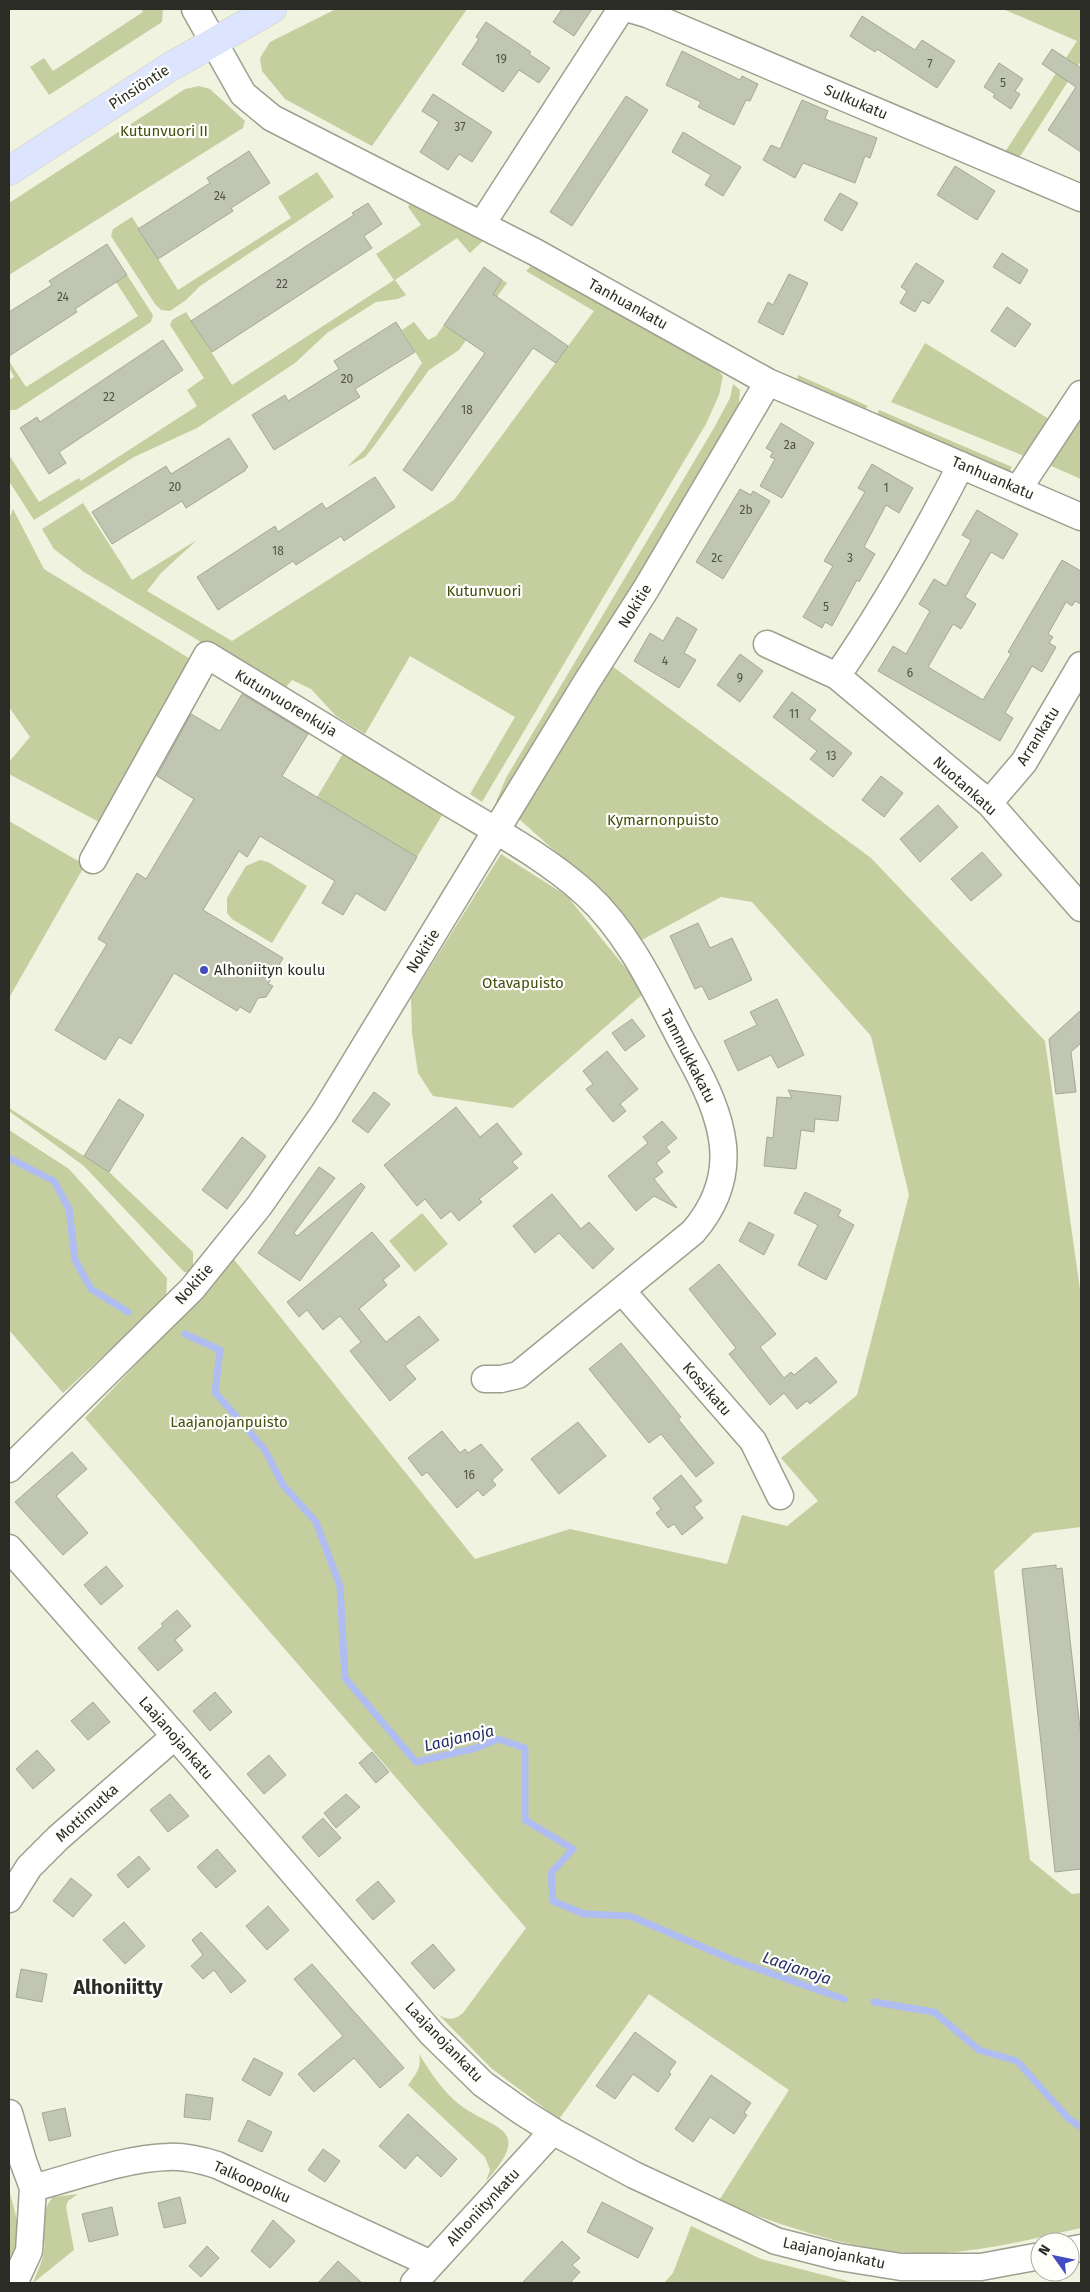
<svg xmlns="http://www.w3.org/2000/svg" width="1090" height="2292" viewBox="0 0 1090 2292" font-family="'Fira Sans',sans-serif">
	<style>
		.green { fill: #c4ce9e }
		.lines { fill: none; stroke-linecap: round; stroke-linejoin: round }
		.stream { stroke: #b0bdf2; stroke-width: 7 }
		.building { fill: #c1c6b3; stroke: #a4a896 }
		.minor-casing { stroke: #9ca08f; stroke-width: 29 }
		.major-casing { stroke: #d9d9d8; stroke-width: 30 }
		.minor { stroke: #fff; stroke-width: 26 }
		.major { stroke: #dde4fe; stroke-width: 28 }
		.poi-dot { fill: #434dc2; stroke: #fefffb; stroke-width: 2 }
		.labels { text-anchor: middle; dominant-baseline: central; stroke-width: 4.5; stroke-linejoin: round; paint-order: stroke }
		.number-label { font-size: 12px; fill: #505248 }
		.street-label { font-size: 15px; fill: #2a2c25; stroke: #fefffb }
		.park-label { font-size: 15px; fill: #464f10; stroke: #fefffb }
		.poi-label { font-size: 15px; fill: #2a2c25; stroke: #fefffb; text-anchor: start }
		.water-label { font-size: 16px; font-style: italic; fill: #272f6c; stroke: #fefffb }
		.district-label { font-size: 20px; font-weight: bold; fill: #2a2c25; stroke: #fefffb }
	</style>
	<rect width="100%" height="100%" fill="#eff3e0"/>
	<path class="green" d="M141 9H163L162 22 49 95 30 67 44 58 53 71 143 12Z
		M336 9H467L372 146 285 99 262 71 260 58 270 42Z
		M1003 9H1081V61L1019 158 1005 152 1077 41Z
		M199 86 210 89 245 121 243 128 9 275V203L185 89Z
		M317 172 334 197 200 286 186 300 170 311 161 310 155 304 111 236 113 229 132 217 178 290 291 218 278 197Z
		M412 200 486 238 470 253 457 238 395 280 406 295 398 299 376 302 327 333 295 363 197 428 134 457 34 520 9 481V455L39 502 79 478 81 481 197 406 187 390 204 378 170 325 172 320 186 312 232 385 394 280 376 254 421 225 408 207Z
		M533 264 715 367 723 376 719 395 706 424 482 802 470 794 515 717 410 656 365 734 336 716 311 689 292 680 285 688 276 687 84 572 54 549 42 529 83 503 132 580 197 540 161 573 147 591 232 641 454 500 594 311 526 271Z
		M127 275 153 315 151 322 16 410H9V380L14 377 9 367V361L26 387 138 316 116 282Z
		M502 280 507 283 459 350 429 370 374 446 365 457 347 467 364 450 422 363 402 330 414 322 428 340 436 336 444 325 462 337Z
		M925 343 1049 419 1024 456 891 402Z
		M798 375 868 406 865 410 797 381Z
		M733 384 740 390 738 411 654 556 503 799 496 802 506 778 714 428 730 398Z
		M879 410 1012 467 1010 471H1002L877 415Z
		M1081 416V479L1049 465Z
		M13 509 44 569 192 660 101 823 9 774V762L30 737 9 707V519Z
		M612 666 871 858 1045 1041 1081 1297V1527L1034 1533 994 1571 1030 1860 1072 1894 1081 1893V2228C1036 2238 989 2250 943 2253 865 2257 790 2227 718 2202L789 2090 649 1994 559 2119 491 2068 438 2014C447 2021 455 2020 463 2013L526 1928 85 1418 191 1307 232 1257 475 1559 570 1529 727 1564 742 1515 787 1526 818 1501 781 1458 857 1395 909 1195 871 1036 752 902 721 897 640 941 593 885 519 819Z
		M344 752 444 812 417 857 317 797Z
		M9 821 85 865 9 998Z
		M501 854 567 896 645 992 513 1108 433 1096 418 1073 412 1033 411 998Z
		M260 860 268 862 307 886 272 943 232 919 227 913V898L246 866Z
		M9 1108 109 1172 193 1252V1273L184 1272 84 1166 9 1111Z
		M9 1130 69 1169 167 1278 166 1298 63 1393 9 1330Z
		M422 1213 448 1244 415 1272 389 1241Z
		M419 2054C429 2070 440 2087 454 2100 488 2131 538 2123 486 2181L490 2170 485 2157 408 2085C416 2074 422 2068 419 2054Z
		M9 2189C14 2212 28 2243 9 2262Z
		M78 2194 68 2201 66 2207 74 2250 33 2283C36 2275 40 2266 43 2257 48 2234 36 2217 53 2197Z
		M691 2226 761 2259 855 2283H664L673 2273Z"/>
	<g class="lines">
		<path class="stream" d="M9 1158 54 1181 69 1209 75 1260 91 1289 128 1312
			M185 1334 220 1350 215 1392 265 1450 283 1485 316 1522 340 1586 345 1678 416 1762 476 1748 498 1739 525 1748V1820L573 1849 551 1873 553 1901 584 1914 630 1916 733 1960 844 1999
			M874 2002 934 2012 979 2050 1017 2061 1069 2119 1081 2127"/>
	</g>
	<path class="building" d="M562 9H592L574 36 553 22Z
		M862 16 915 50 922 40 955 61 937 88 877 49 875 52 850 36Z
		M486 22 531 52 529 54 550 68 539 83 519 70 503 92 462 64 479 39 476 37Z
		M1052 49 1081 68V152L1048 130 1076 87 1042 64Z
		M682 51 740 80 742 76 758 84 750 101 746 100 734 125 698 107 701 102 666 85Z
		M999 63 1023 79 1015 91 1020 94 1011 109 993 97 995 94 984 87Z
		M433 94 492 132 472 162 459 154 448 170 420 152 439 122 422 111Z
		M626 96 648 110 572 226 550 212Z
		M802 100 828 111 825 119 877 138 870 158 865 156 855 183 803 163 795 178 763 160 771 145 780 149Z
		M683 132 741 167 723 196 705 185 711 175 672 152Z
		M249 151 270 183 231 208 233 211 158 259 138 229 210 183 207 178Z
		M955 166 995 191 977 220 937 195Z
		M840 193 858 203 842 231 824 220Z
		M368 203 382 224 364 236 372 248 212 352 191 321 354 215 352 213Z
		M107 244 127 275 75 309 77 312 9 356V312L52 285 49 281Z
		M1002 253 1028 270 1020 284 993 267Z
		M916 263 944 281 929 304 922 300 915 312 900 303 907 291 901 287Z
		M484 267 502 280 493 294 568 346 556 363 533 348 432 491 403 470 485 353 444 325Z
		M789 274 808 283 783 335 758 322 768 302 773 305Z
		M1007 307 1031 324 1015 347 991 331Z
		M396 322 415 352 355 389 360 397 274 450 252 415 285 395 288 401 339 369 334 361Z
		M163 340 183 370 59 452 66 463 49 474 20 428 37 417 40 422Z
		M781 423 814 443 782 498 760 486 775 459 770 457 773 452 766 448Z
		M229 438 248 467 245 469 246 470 186 508 182 501 112 544 92 512 166 466 171 474Z
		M872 464 913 488 899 513 886 505 864 547 875 554 859 582 857 580 832 626 825 622 822 628 803 617 833 566 824 561 865 492 858 488Z
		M375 477 395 507 344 541 341 536 296 565 293 561 218 610 197 577 275 526 278 532 322 503 326 509Z
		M740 489 751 495 753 491 770 501 723 579 696 562Z
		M977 510 1018 534 1003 559 991 552 965 597 976 604 961 629 953 624 928 667 983 700 1011 654 1008 652 1062 560 1081 571V604L1075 601 1072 606 1066 602 1048 634 1053 637 1049 643 1056 647 1042 672 1032 666 1005 713 1013 718 1000 741 878 671 893 646 906 654 930 611 919 604 934 579 946 586 971 540 962 535Z
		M677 617 697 629 684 653 696 660 679 688 634 661 650 633 663 641Z
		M740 654 763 671 740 702 717 685Z
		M792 692 816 710 809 719 852 753 833 777 810 759 817 751 773 717Z
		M242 694 308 734 282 776 417 857 385 911 356 893 343 915 322 903 335 881 260 836 247 857 239 851 203 910 283 958 268 984 273 986 266 997 258 998 250 1013 240 1007 237 1011 174 973 131 1044 119 1037 105 1060 55 1030 107 944 98 939 137 873 146 879 194 799 157 776 191 714 220 731Z
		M881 776 903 793 884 817 862 800Z
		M938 805 958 827 920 862 900 839Z
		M982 852 1002 875 971 901 951 879Z
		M698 923 710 948 732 938 752 980 709 1000 702 986 695 989 670 936Z
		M777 999 804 1055 778 1068 771 1055 738 1071 724 1041 757 1025 750 1012Z
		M1081 1010V1043L1071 1052 1076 1092 1056 1094 1049 1039Z
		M632 1019 645 1036 625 1051 612 1033Z
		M607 1051 638 1089 620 1104 626 1111 613 1122 586 1089 593 1084 583 1071Z
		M788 1090 841 1096 838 1121 815 1119 814 1132 801 1130 796 1169 764 1166 767 1137 773 1138 777 1097 792 1098Z
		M374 1092 390 1104 368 1133 352 1121Z
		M119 1099 144 1115 109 1172 84 1156Z
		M456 1107 480 1137 497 1123 522 1154 512 1162 518 1168 479 1199 482 1202 459 1221 451 1211 441 1219 425 1199 417 1206 384 1165Z
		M662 1121 677 1138 666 1147 670 1152 656 1163 663 1172 654 1179 677 1208 654 1196 636 1211 608 1176 648 1143 643 1137Z
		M242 1137 266 1156 227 1209 202 1190Z
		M319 1167 335 1178 294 1233 297 1236 361 1183 365 1187 300 1281 258 1253Z
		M805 1192 841 1210 838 1216 854 1225 826 1280 798 1265 818 1225 794 1213Z
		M552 1194 581 1229 589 1222 614 1249 593 1269 559 1233 535 1253 513 1226Z
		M749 1222 774 1235 764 1255 739 1241Z
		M372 1232 400 1266 383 1280 387 1285 359 1309 386 1342 419 1316 439 1340 405 1366 416 1379 390 1401 350 1351 361 1342 340 1316 323 1330 307 1310 299 1317 287 1302Z
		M719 1264 776 1334 760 1347 784 1378 791 1372 794 1375 816 1357 837 1382 810 1404 807 1401 797 1409 784 1393 770 1405 729 1354 736 1348 689 1289Z
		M621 1343 681 1417 678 1419 714 1463 696 1477 661 1434 649 1443 589 1369Z
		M578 1422 606 1456 559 1494 531 1459Z
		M442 1431 460 1453 465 1449 468 1453 481 1444 503 1470 492 1480 496 1485 483 1496 478 1490 457 1508 427 1472 422 1476 408 1458Z
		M72 1452 87 1469 56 1496 88 1533 63 1555 15 1502Z
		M681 1475 702 1501 694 1507 703 1518 682 1535 674 1524 668 1528 656 1513 661 1509 653 1498Z
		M1056 1565V1569L1062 1568 1081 1737V1869L1055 1872 1022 1569Z
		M106 1566 123 1586 101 1605 84 1585Z
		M177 1610 191 1626 175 1640 183 1650 158 1671 138 1648 163 1626 161 1624Z
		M215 1692 232 1712 210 1731 193 1711Z
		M93 1702 110 1722 88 1740 71 1721Z
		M37 1750 55 1770 33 1789 16 1769Z
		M372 1752 389 1772 376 1783 359 1763Z
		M269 1755 286 1775 264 1794 247 1774Z
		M170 1794 189 1816 168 1832 150 1810Z
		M346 1794 360 1807 336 1828 324 1813Z
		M323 1818 341 1838 319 1857 302 1837Z
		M217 1849 236 1871 216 1888 197 1867Z
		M139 1856 150 1869 128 1888 117 1875Z
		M71 1878 92 1895 73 1917 53 1901Z
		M378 1881 395 1901 373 1920 356 1900Z
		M268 1906 289 1930 267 1950 246 1926Z
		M124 1922 145 1946 125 1964 103 1940Z
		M201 1932 246 1981 231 1993 214 1970 203 1979 191 1966 203 1955 192 1940Z
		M433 1944 455 1970 434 1989 411 1963Z
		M312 1964 404 2068 380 2088 354 2058 314 2092 298 2074 343 2036 294 1979Z
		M21 1969 47 1974 42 2002 16 1997Z
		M635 2032 676 2062 669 2072 671 2074 658 2092 633 2074 615 2099 596 2086Z
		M254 2058 283 2073 270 2096 242 2080Z
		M711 2075 751 2103 744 2113 747 2115 734 2134 710 2117 693 2142 675 2129Z
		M186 2094 213 2098 210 2120 184 2117Z
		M65 2108 71 2136 49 2141 42 2113Z
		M408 2114 457 2159 441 2177 417 2155 405 2169 379 2146Z
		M248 2120 272 2132 262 2152 238 2141Z
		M323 2149 340 2161 325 2182 308 2170Z
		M180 2197 186 2223 164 2228 158 2203Z
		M602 2202 653 2228 638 2258 587 2232Z
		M112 2207 118 2235 89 2242 82 2214Z
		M273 2220 295 2241 270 2268 251 2251Z
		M562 2241 580 2258 572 2265 580 2272 570 2283H522Z
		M207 2246 219 2258 201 2277 189 2266Z
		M338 2261 362 2283H318Z"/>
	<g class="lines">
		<g class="minor-casing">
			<path id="minor" d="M195 9 243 94 272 118 535 252 768 382 1081 517
				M630 9 647 14 1081 198
				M482 224 621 9
				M961 465C923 539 884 608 837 676L989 803 1081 908
				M1019 488 1081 394
				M767 644 837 676
				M989 803 1024 762 1081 665
				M93 860 207 655C287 704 367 752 446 801 494 830 544 856 586 894 633 937 659 1000 689 1055 723 1117 744 1173 693 1232L518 1375 501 1379H485
				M622 1291 753 1441 780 1496
				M9 1469 192 1289 259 1206 324 1113 586 683 646 589 768 382
				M9 1548 175 1736 432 2034 483 2084 521 2111 556 2133 634 2175 776 2241 839 2257 901 2267H981L1040 2256
				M9 1899 29 1867 58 1838 175 1736
				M9 2113 23 2161 33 2188 29 2251 17 2277 11 2283
				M33 2188C74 2177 126 2158 168 2157 185 2156 201 2160 217 2165L431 2264
				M1070 2250 1081 2248
				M414 2283 553 2131"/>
		</g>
		<g class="major-casing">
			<path id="major" d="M9 171 170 67 272 9"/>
		</g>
		<use href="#minor" class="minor"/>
		<use href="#major" class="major"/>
	</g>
	<circle class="poi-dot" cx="204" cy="970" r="5"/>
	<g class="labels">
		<g class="number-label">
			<text x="501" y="59">19</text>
			<text x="930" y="64">7</text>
			<text x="1003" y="83">5</text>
			<text x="460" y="127">37</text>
			<text x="220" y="196">24</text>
			<text x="282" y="284">22</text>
			<text x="63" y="297">24</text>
			<text x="347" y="379">20</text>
			<text x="109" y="397">22</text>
			<text x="467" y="410">18</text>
			<text x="790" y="445">2a</text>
			<text x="175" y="487">20</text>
			<text x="886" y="488">1</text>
			<text x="746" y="510">2b</text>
			<text x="278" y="551">18</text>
			<text x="717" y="558">2c</text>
			<text x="850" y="558">3</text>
			<text x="826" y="607">5</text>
			<text x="665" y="661">4</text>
			<text x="910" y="673">6</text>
			<text x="740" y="678">9</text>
			<text x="794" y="714">11</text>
			<text x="831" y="756">13</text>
			<text x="469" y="1475">16</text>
		</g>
		<g class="street-label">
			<text transform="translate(139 87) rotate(-33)">Pinsiöntie</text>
			<text transform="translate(856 102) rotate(23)">Sulkukatu</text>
			<text transform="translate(628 304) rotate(29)">Tanhuankatu</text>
			<text transform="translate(993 478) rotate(23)">Tanhuankatu</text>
			<text transform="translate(635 606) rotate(-58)">Nokitie</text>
			<text transform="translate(286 703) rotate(31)">Kutunvuorenkuja</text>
			<text transform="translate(1038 736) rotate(-58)">Arrankatu</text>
			<text transform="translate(965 786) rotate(42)">Nuotankatu</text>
			<text transform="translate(423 951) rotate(-58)">Nokitie</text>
			<text transform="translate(688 1056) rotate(63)">Tammukkakatu</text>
			<text transform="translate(194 1284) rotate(-48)">Nokitie</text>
			<text transform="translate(707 1389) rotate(49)">Kossikatu</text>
			<text transform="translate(176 1738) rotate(49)">Laajanojankatu</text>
			<text transform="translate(87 1813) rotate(-42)">Mottimutka</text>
			<text transform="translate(444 2042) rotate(46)">Laajanojankatu</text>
			<text transform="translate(252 2182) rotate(24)">Talkoopolku</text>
			<text transform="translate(483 2207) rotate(-47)">Alhoniitynkatu</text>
			<text transform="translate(834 2253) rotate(12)">Laajanojankatu</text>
		</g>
		<g class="park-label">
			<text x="164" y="131">Kutunvuori II</text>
			<text x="484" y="591">Kutunvuori</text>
			<text x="663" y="820">Kymarnonpuisto</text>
			<text x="523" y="983">Otavapuisto</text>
			<text x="229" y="1422">Laajanojanpuisto</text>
		</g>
		<g class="poi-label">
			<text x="214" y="970">Alhoniityn koulu</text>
		</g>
		<g class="water-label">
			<text transform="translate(459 1738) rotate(-13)">Laajanoja</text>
			<text transform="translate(797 1968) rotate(19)">Laajanoja</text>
		</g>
		<g class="district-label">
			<text x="118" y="1987">Alhoniitty</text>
		</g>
	</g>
	<rect width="1090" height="2292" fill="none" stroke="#2a2c25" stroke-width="20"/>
	<g transform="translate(1055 2257) rotate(303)"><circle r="24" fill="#fefffb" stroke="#a9aba5"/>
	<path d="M0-4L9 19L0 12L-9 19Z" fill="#434dc2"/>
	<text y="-8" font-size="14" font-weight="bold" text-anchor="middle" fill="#2a2c25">N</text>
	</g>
</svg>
